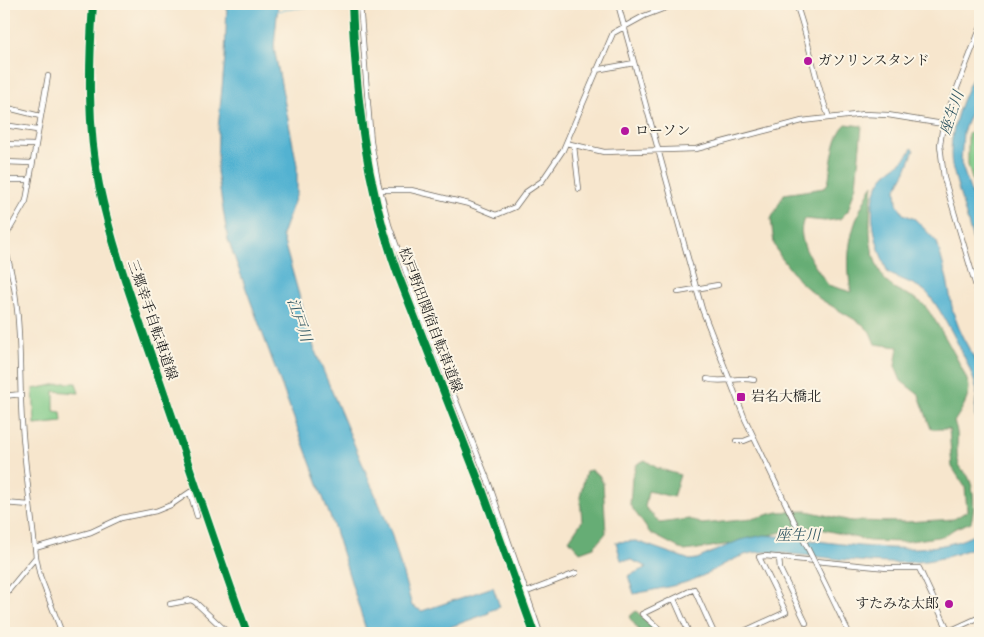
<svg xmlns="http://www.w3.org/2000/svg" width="984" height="637" viewBox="0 0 984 637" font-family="'IM FELL English','Noto Serif JP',serif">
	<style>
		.green { fill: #7ec987; stroke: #4d7252 }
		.forest { fill: #66ad74; stroke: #416448 }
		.water { fill: #52b2d1; stroke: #376776 }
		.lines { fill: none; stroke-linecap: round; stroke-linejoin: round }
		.stream { stroke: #52b2d1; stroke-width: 1 }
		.minor-casing { stroke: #69635a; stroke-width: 6 }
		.minor { stroke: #fff; stroke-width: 4.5 }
		.minor-bridge-casing { stroke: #69635a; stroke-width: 6; stroke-linecap: butt }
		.minor-bridge { stroke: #fff; stroke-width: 4.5 }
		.cycleway-casing { stroke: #fcf5e5; stroke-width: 11 }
		.cycleway { stroke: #00873e; stroke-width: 8 }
		.poi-dot { fill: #b5179e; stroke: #fcf5e5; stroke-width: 2 }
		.labels { text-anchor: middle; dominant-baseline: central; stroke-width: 4; stroke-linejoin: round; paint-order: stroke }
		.poi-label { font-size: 14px; fill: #1c1c1c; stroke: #fcf5e5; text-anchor: start }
		.street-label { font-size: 14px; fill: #1c1c1c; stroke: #fcf5e5 }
		.water-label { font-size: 15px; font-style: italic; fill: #325864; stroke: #fcf5e5 }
	</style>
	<rect width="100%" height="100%" fill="#fcf5e5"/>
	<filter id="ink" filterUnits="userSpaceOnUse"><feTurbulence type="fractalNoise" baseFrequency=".02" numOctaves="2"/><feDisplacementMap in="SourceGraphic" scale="10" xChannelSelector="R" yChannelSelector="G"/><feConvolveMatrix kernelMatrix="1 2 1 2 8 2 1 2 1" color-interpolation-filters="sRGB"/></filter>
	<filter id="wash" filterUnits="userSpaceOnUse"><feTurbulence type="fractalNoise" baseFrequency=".0096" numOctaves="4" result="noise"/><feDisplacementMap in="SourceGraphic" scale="20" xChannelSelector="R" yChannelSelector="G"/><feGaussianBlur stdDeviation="1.12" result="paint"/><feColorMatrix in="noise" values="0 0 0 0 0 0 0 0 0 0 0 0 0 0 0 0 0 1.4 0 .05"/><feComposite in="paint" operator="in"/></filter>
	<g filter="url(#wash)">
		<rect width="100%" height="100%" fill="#f7e6cd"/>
		<path class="green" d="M968 133 980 135V207L968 165Z
			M64 383H76L79 393 54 391V411L61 412 62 422 35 425 33 389Z"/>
		<path class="forest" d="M846 124 862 126 856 185 848 211 840 219 825 221 804 219C794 241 816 267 828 285L851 292C844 247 852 223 873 184 870 219 864 248 885 280 894 292 912 294 923 304 932 312 969 377 969 387 969 400 960 412 954 422 961 436 954 450 959 464 960 468 965 472 968 476 975 489 975 509 971 522L954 529 944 536 903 542 869 541 817 528 801 527 743 542 685 551 650 533 630 505 632 477 637 464 645 460 657 468 680 475 673 497 648 491 645 507 660 523 689 519 702 524 751 519 778 512 807 511 851 521 906 522 954 519 967 511 965 487 952 467 949 429H931L919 395 901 381 895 366 898 347 875 344 870 332 862 324 820 299 799 281 780 256 774 244 771 219 784 194 824 188 828 183C832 166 832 137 846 124Z
			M591 470 599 475 603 483 606 533 594 547 580 552 569 540 582 521 580 497 586 471Z
			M636 611 660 633H641L629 617Z"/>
		<path class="water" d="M227 4H278L274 48 297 165V193L282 235 315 351 391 532 412 606 422 611 493 587 500 607 489 611V613L433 633H367L334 527 228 240 217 172 218 129 225 57Z
			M980 64V90L963 132 961 163 980 219V266L952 166C947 133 963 93 980 64Z
			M912 148 914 150 906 171 896 189 897 203 903 214 915 219 937 242 947 279 953 312 962 336 979 367 980 420 975 417C974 407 977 398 977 391 974 372 940 305 926 292 917 284 899 279 888 273 876 245 861 200 886 174 896 163 904 164 912 148Z
			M980 531V544C922 574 864 561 801 555 785 554 768 550 752 553 733 557 718 569 700 577 680 586 656 589 634 594L628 576 647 567 631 560H621L616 542 636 541 690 560 697 559 740 540 764 535C824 539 930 565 980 531Z"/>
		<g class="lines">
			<path class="stream" d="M374 5 394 4
				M277 11 320 5"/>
		</g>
	</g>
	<g filter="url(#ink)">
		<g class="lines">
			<g class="minor-casing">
				<path id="minor" d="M360 4 371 142 378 182 389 225 416 300 488 481 540 633
					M618 4 702 309 745 419 796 525
					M796 4C810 41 814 80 829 117
					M980 29 943 124 940 145 944 178 980 300
					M596 70 634 63
					M4 107 40 116
					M4 125 37 130
					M566 143 604 152 696 149 802 121 864 114 888 115 943 124
					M4 144 34 145
					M574 146 579 189
					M4 162 31 163
					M4 180H29
					M379 190H411L469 204 496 215 515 207 526 192 542 181 563 150 613 33 644 16 676 4
					M4 239 26 201 48 76
					M4 245C24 308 18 360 22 423 25 468 31 512 36 557L40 576 62 633
					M678 292 718 285
					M707 379C723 384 738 376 754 380
					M4 396 21 394
					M980 435V466
					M736 441H744L754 437
					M4 503 30 505
					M35 548 91 532 121 518 156 511 171 505 190 492 197 516
					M779 557 780 569 806 623
					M817 567 849 633
					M527 592 576 573
					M4 596 36 557
					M674 599 689 633
					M170 604 191 600 195 602 228 633
					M664 633 642 614 694 589 714 633
					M740 633 786 612 759 557 765 556 887 568H919L949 632
					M945 633 980 617"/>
			</g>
			<use href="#minor" class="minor"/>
			<g class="minor-bridge-casing">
				<path id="minor-bridge" d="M796 525 817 567"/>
			</g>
			<use href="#minor-bridge" class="minor-bridge"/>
			<g class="cycleway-casing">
				<path id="cycleway" d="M93 4C89 63 87 126 99 185 114 256 140 322 163 390 191 471 218 553 247 633
					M352 4C356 98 365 182 397 272L483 492 534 633"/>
			</g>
			<use href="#cycleway" class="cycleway"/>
		</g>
	</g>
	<g class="poi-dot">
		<circle cx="808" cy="61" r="5"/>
		<circle cx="625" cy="131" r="5"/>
		<rect x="736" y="392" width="10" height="10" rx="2.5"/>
		<circle cx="949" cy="604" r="5"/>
	</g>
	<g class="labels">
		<g class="poi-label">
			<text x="818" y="61">ガソリンスタンド</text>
			<text x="635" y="131">ローソン</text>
			<text x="751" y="397">岩名大橋北</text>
			<text x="939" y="604" text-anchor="end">すたみな太郎</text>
		</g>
		<g class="street-label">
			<text transform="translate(152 320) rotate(71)">三郷幸手自転車道線</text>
			<text transform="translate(430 320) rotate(69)">松戸野田関宿自転車道線</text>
		</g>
		<g class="water-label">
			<text transform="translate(952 113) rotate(-71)">座生川</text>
			<text transform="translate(299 320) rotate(71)">江戸川</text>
			<text x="798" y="535">座生川</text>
		</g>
	</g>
	<rect width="984" height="637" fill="none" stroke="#fcf5e5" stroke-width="20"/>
</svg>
